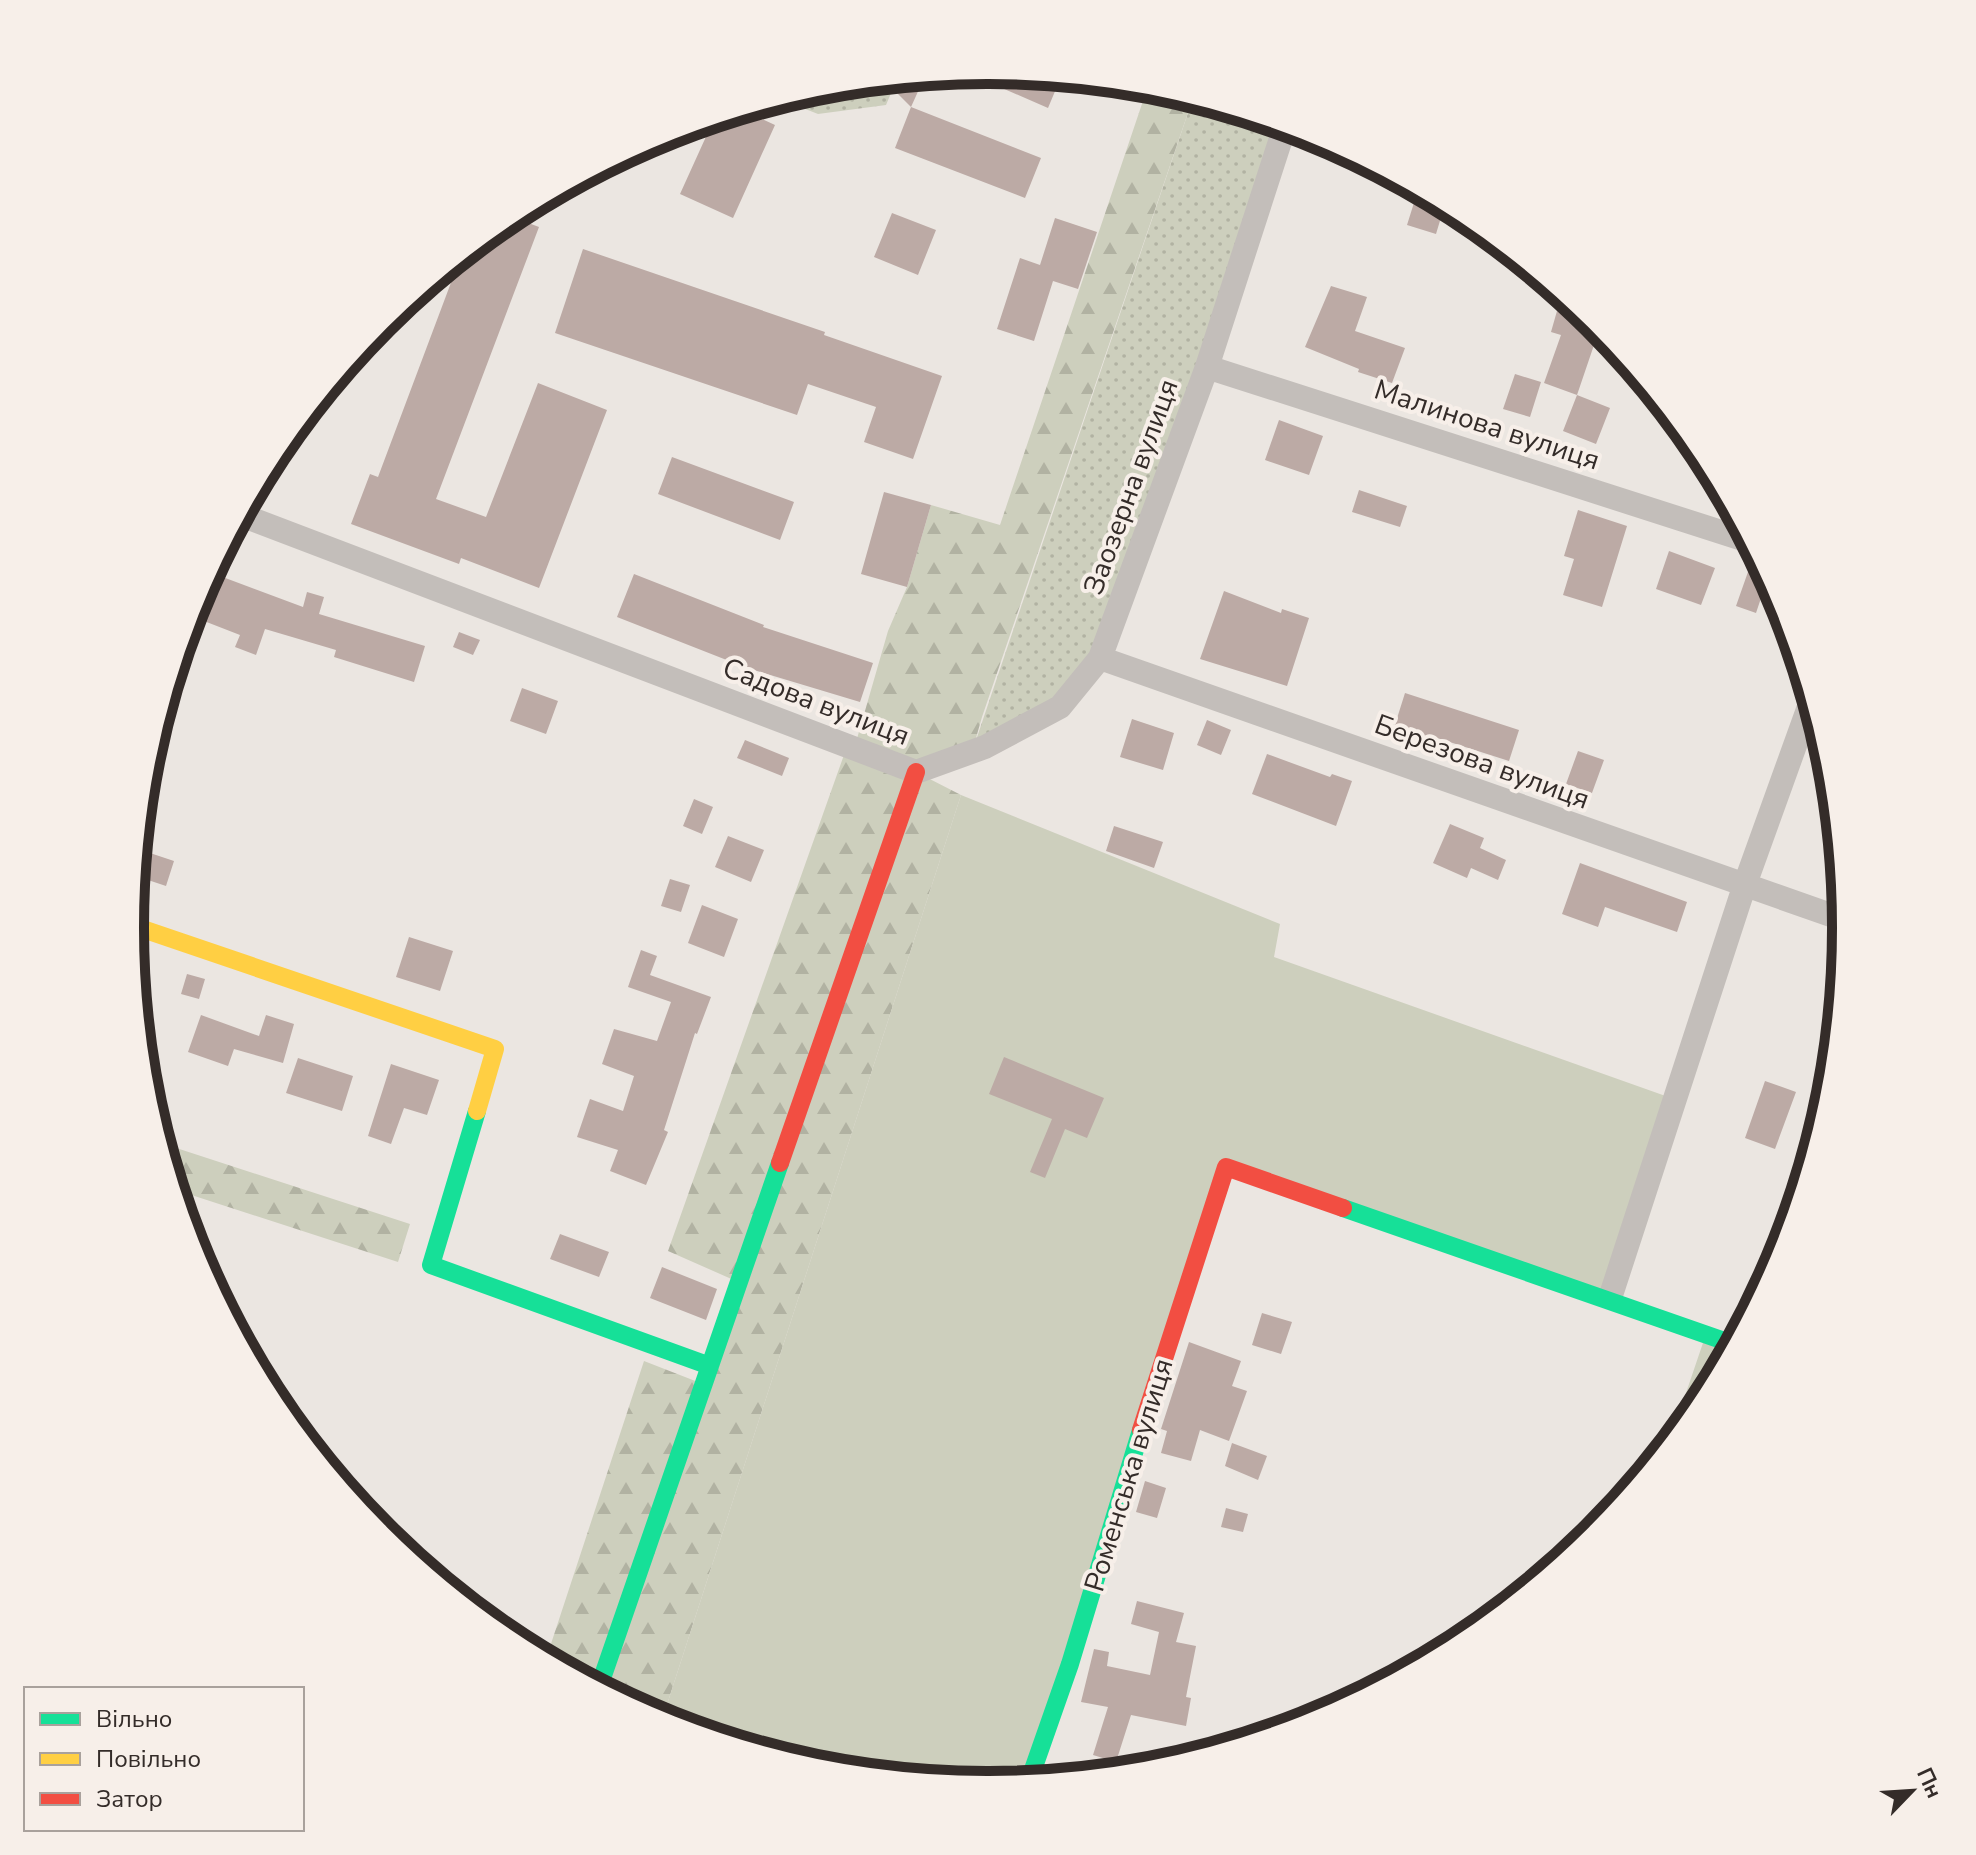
<svg xmlns="http://www.w3.org/2000/svg" width="1976" height="1855" viewBox="0 0 1976 1855" font-family="'Nunito Sans',sans-serif">
	<style>
		.grass { fill: url(#grass-dots) }
		.forest { fill: url(#forest-firs) }
		.garden { fill: #cdcfbd }
		.building { fill: #bcaaa5 }
		.lines { fill: none; stroke-linecap: round; stroke-linejoin: round }
		.street { stroke: #c3beba; stroke-width: 24 }
		.fast { stroke: #16e098; stroke-width: 18 }
		.slow { stroke: #ffcf43; stroke-width: 18 }
		.jam { stroke: #f24e42; stroke-width: 18 }
		.labels { text-anchor: middle; dominant-baseline: central; stroke-width: 8; stroke-linejoin: round; paint-order: stroke }
		.street-label { font-size: 28px; fill: #342c29; stroke: #f7efe9 }
		.rim { fill: none; stroke: #342c29; stroke-width: 10 }
	</style>
	<defs>
		<pattern id="grass-dots" width="8" height="8" patternUnits="userSpaceOnUse" patternTransform="scale(2)"><rect width="8" height="8" fill="#cdcfbd"/><path d="M2 2h.1M6 6h.1" fill="none" stroke="#b1b2a2" stroke-width="1.8" stroke-linecap="round"/></pattern>
		<pattern id="forest-firs" width="22" height="20" patternUnits="userSpaceOnUse" patternTransform="scale(2)"><rect width="22" height="20" fill="#cdcfbd"/><path d="M5 1l3.5 6h-7zM16 11l3.5 6h-7z" fill="#b1b2a2"/></pattern>
	</defs>
	<rect width="100%" height="100%" fill="#ebe6e1"/>
	<path class="grass" d="M897 79 886 105 818 114 780 99 821 86Z
		M1193 98 1285 126 1100 658 1060 707 972 752Z"/>
	<path class="forest" d="M1148 86 1193 98 982 717 972 752 918 773 961 795 662 1720 546 1659 644 1361 703 1384 736 1281 668 1251 845 752 854 749 888 631 907 587 931 505 1000 525Z
		M161 1143 410 1224 398 1262 176 1190Z"/>
	<path class="garden" d="M961 795 1280 924 1274 957 1674 1099 1611 1295 1226 1168 1023 1782 988 1785 820 1768 662 1720Z
		M1706 1334 1733 1344 1701 1404 1669 1443Z"/>
	<path class="building" d="M1009 72 1061 77 1048 108 1002 88Z
		M925 76 911 107 893 89 897 79Z
		M911 107 1041 158 1025 198 895 148Z
		M742 110 775 125 733 218 680 194 714 119Z
		M1418 190 1445 204 1436 234 1407 225Z
		M892 213 936 230 918 275 874 257Z
		M510 216 539 227 436 499 486 517 538 383 607 410 539 588 461 558 459 564 351 524 370 474 378 477 461 256Z
		M1055 218 1097 232 1078 289 1053 281 1034 341 997 329 1020 258 1040 265Z
		M583 249 825 332 824 335 942 376 913 459 864 442 876 407 808 384 797 415 555 333Z
		M1331 286 1367 297 1355 331 1405 348 1392 383 1358 372 1359 369 1305 347Z
		M1557 311 1596 323 1621 354 1594 345 1577 395 1544 383 1561 335 1551 332Z
		M1515 374 1541 382 1530 417 1503 409Z
		M1577 395 1610 408 1596 444 1563 431Z
		M1279 420 1323 436 1309 475 1265 460Z
		M672 457 794 502 780 540 658 494Z
		M1359 490 1407 506 1400 527 1352 512Z
		M884 492 931 505 907 587 861 574Z
		M1578 510 1627 526 1602 607 1563 595 1574 559 1564 556Z
		M1669 551 1715 568 1701 605 1656 589Z
		M1749 569 1768 577 1756 613 1736 606Z
		M634 574 764 625 763 627 873 663 860 702 747 668 617 617Z
		M220 576 303 607 307 592 324 597 319 614 425 646 414 682 334 657 336 650 265 629 256 655 235 647 240 635 204 621Z
		M1224 591 1281 613 1282 609 1309 618 1287 686 1200 659Z
		M459 632 480 640 473 655 453 647Z
		M522 688 558 701 546 734 510 721Z
		M1405 693 1519 730 1509 761 1434 737 1431 744 1393 731Z
		M1132 719 1174 733 1163 770 1120 757Z
		M1207 720 1231 730 1221 755 1197 745Z
		M745 740 789 758 782 776 737 758Z
		M1578 751 1604 760 1592 793 1566 784Z
		M1267 754 1330 777 1332 774 1352 781 1336 826 1252 794Z
		M694 799 713 807 702 834 683 826Z
		M1450 824 1484 838 1480 848 1506 860 1498 880 1471 868 1467 878 1433 863Z
		M1114 826 1163 842 1154 868 1106 851Z
		M728 836 764 850 751 882 715 867Z
		M138 849 174 861 166 886 136 876Z
		M1580 863 1687 902 1677 932 1605 907 1598 927 1562 914Z
		M670 879 690 885 681 912 661 906Z
		M702 905 738 919 724 957 688 943Z
		M409 937 453 951 440 991 396 977Z
		M641 950 657 956 650 975 711 997 697 1034 695 1033 664 1130 668 1132 646 1185 610 1171 618 1150 577 1137 590 1099 623 1111 634 1076 602 1064 614 1029 657 1041 671 1002 628 987Z
		M187 974 205 979 199 999 181 994Z
		M201 1015 259 1036 266 1015 294 1024 283 1063 234 1049 228 1066 188 1052Z
		M1004 1057 1104 1098 1087 1138 1065 1129 1045 1178 1030 1172 1052 1119 989 1094Z
		M298 1058 353 1076 342 1111 286 1093Z
		M391 1064 439 1080 427 1115 404 1108 391 1144 368 1136Z
		M1765 1081 1796 1092 1775 1149 1745 1138Z
		M560 1234 609 1252 599 1277 550 1259Z
		M662 1267 717 1289 706 1320 650 1298Z
		M1262 1313 1292 1322 1281 1354 1252 1345Z
		M1189 1342 1241 1361 1232 1386 1247 1391 1229 1441 1200 1430 1191 1461 1161 1453 1167 1431 1161 1429Z
		M1232 1443 1267 1456 1258 1480 1225 1466Z
		M1145 1481 1166 1488 1157 1518 1136 1512Z
		M1226 1508 1248 1514 1243 1532 1221 1527Z
		M1137 1601 1184 1613 1176 1642 1196 1646 1186 1697 1191 1698 1186 1726 1131 1715 1116 1762 1093 1755 1108 1707 1081 1702 1094 1649 1109 1652 1107 1666 1150 1675 1159 1632 1131 1624Z"/>
	<g class="lines">
		<path class="street" d="M1207 367 1749 541
			M241 515 916 772 985 747 1060 707 1100 658 1207 367 1285 126
			M1100 658 1845 920
			M1611 1295 1744 887 1811 701"/>
		<path class="fast" d="M477 1111 431 1265 710 1366
			M1343 1208 1733 1344
			M599 1687 780 1163
			M1029 1781 1070 1664 1141 1430"/>
		<path class="slow" d="M131 925 495 1049 477 1111"/>
		<path class="jam" d="M780 1163 916 772
			M1141 1430 1226 1167 1343 1208"/>
	</g>
	<g class="labels">
		<g class="street-label">
			<text transform="translate(1487 425) rotate(18)">Малинова вулиця</text>
			<text transform="translate(1131 487) rotate(-70)">Заозерна вулиця</text>
			<text transform="translate(816 702) rotate(21)">Садова вулиця</text>
			<text transform="translate(1482 762) rotate(20)">Березова вулиця</text>
			<text transform="translate(1129 1475) rotate(-73)">Роменська вулиця</text>
		</g>
	</g>
	<path d="M0 0H1976V1855H0ZM987 84H989A843 843 0 0 1 1832 927V928A843 843 0 0 1 989 1771H987A843 843 0 0 1 144 928V927A843 843 0 0 1 987 84Z" fill="#f7efe9" fill-rule="evenodd"/>
	<path class="rim" d="M987 84H989A843 843 0 0 1 1832 927V928A843 843 0 0 1 989 1771H987A843 843 0 0 1 144 928V927A843 843 0 0 1 987 84Z"/>
	<rect x="24" y="1687" width="280" height="144" fill="#f7efe9" stroke="#a9a19c" stroke-width="2"/>
	<rect x="40" y="1713" width="40" height="12" fill="#16e098" stroke="#a9a19c" stroke-width="2"/>
	<text x="96" y="1727" font-size="24" fill="#342c29">Вільно</text>
	<rect x="40" y="1753" width="40" height="12" fill="#ffcf43" stroke="#a9a19c" stroke-width="2"/>
	<text x="96" y="1767" font-size="24" fill="#342c29">Повільно</text>
	<rect x="40" y="1793" width="40" height="12" fill="#f24e42" stroke="#a9a19c" stroke-width="2"/>
	<text x="96" y="1807" font-size="24" fill="#342c29">Затор</text>
	<g transform="translate(1912 1791) rotate(65)" stroke="#f7efe9" stroke-width="6" paint-order="stroke">
	<path d="M0-6L14 30L0 20L-14 30Z" fill="#342c29"/>
	<text y="-12" font-size="22" font-weight="bold" text-anchor="middle" fill="#342c29">Пн</text>
	</g>
</svg>
